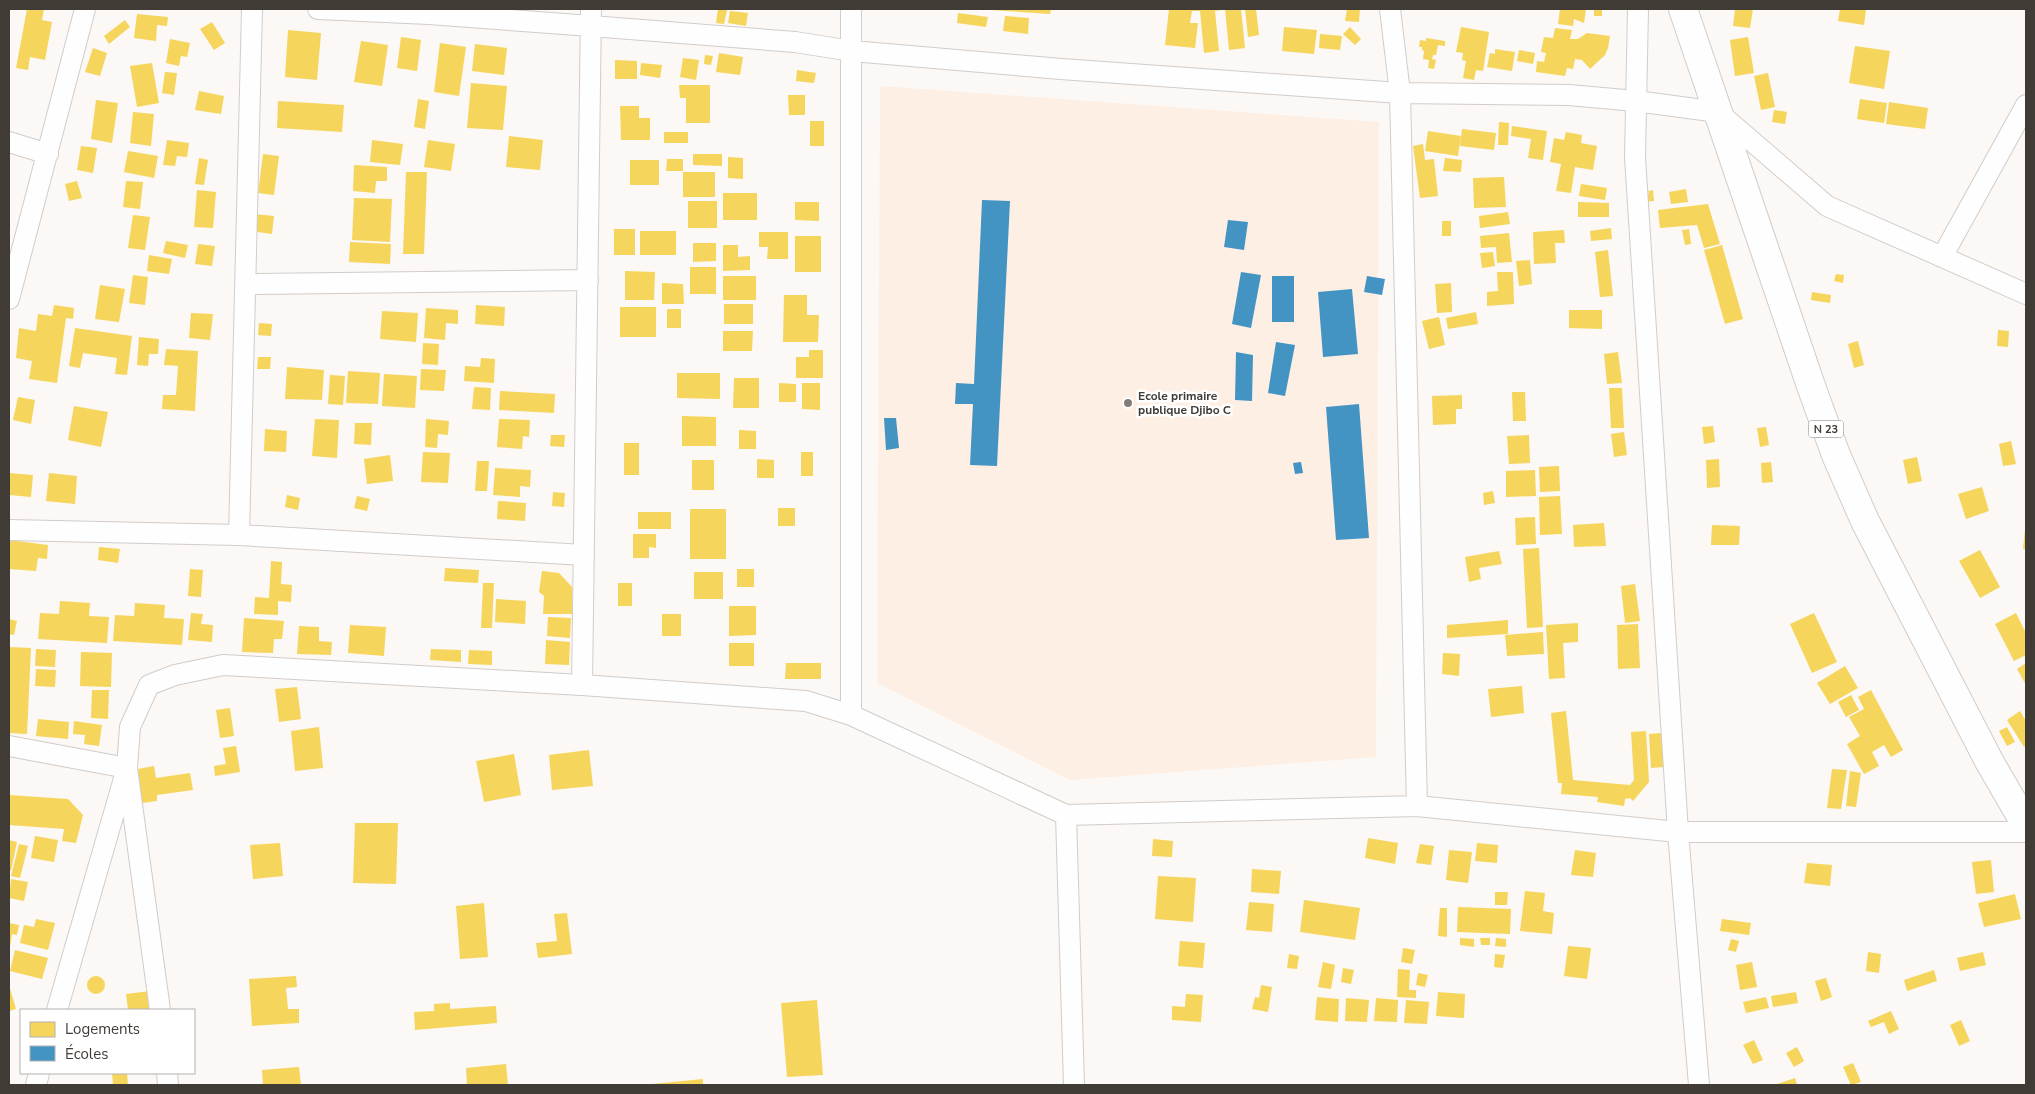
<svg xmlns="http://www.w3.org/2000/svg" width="2035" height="1094" viewBox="0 0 2035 1094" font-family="'Nunito Sans',sans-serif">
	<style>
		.built { fill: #fdefe4 }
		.homes { fill: #f6d55c }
		.schools { fill: #4393c3 }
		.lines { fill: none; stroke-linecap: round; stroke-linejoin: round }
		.street-casing { stroke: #d1ccc9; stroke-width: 22 }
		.primary-casing { stroke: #d1ccc9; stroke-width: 30 }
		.street { stroke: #fefefe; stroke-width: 20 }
		.primary { stroke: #fefefe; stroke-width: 28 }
		.poi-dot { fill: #827d79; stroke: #fff; stroke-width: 2 }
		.labels { text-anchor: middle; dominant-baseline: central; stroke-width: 5; stroke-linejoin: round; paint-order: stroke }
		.shield { fill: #fff; stroke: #7a7672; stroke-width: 1 }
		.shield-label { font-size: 11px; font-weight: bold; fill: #413b36 }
		.poi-label { font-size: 12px; font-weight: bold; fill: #413b36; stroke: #fff; text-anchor: start }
	</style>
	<rect width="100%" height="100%" fill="#fbf8f5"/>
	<path class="built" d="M880 86 1379 122 1376 757 1070 780 877 683Z"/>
	<path class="homes" d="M27 9H44L42 20 52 22 45 60 30 57 28 70 16 68Z
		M718 9 727 10 724 24 716 23Z
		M991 9H1051L1050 14 990 10Z
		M1169 9H1221V10L1215 11 1219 51 1204 53 1200 11H1192L1190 23H1198L1195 48 1165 45Z
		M1225 9H1241L1245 48 1229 50Z
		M1245 9H1256L1259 35 1248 37Z
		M1347 9H1360L1359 22 1345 21Z
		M1560 9H1586L1584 23 1574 19 1573 26 1558 24Z
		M1594 9H1602V16H1594Z
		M1735 9H1753L1750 28 1733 26Z
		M1840 9H1866L1864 25 1838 21Z
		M730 11 748 13 746 26 728 23Z
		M958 13 988 17 986 27 957 23Z
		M137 14 168 17 167 26 157 25 156 41 134 38Z
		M1005 16 1029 18 1028 34 1003 31Z
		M125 20 130 27 109 44 104 36Z
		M212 22 225 43 214 50 200 29Z
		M1284 27 1317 30 1314 54 1282 51Z
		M1350 27 1361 39 1355 45 1343 34Z
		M1461 27 1489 32 1483 71 1476 70 1474 80 1463 78 1466 61 1462 60 1463 53 1456 52Z
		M1555 28 1572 30 1570 39H1578L1587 33 1610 36 1608 48 1605 55 1590 69 1582 60 1575 59 1573 69 1567 68 1565 76 1536 72 1537 61 1544 62 1546 53 1541 52 1544 37 1553 38Z
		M288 30 321 33 317 80 285 77Z
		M1320 34 1342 36 1340 50 1319 48Z
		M401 37 421 40 417 71 397 68Z
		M1748 37 1754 73 1735 76 1730 40Z
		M1426 38 1445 41V46L1438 45 1436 55H1433L1432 59 1436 60 1434 69 1428 68 1429 60 1423 59 1424 51 1422 50V47H1419L1420 40 1426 41Z
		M170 39 190 43 187 57 181 56 179 66 166 63Z
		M361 41 388 45 382 86 354 82Z
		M440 43 466 47 459 96 434 92Z
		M475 44 507 48 504 75 472 71Z
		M1855 46 1890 51 1884 89 1849 83Z
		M93 48 107 53 100 76 85 72Z
		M1495 49 1515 52 1512 71 1487 67 1490 53 1495 54Z
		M1519 50 1535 53 1533 64 1517 61Z
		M719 53 743 57 740 75 716 72Z
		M705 55 713 56 711 65 704 64Z
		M683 58 699 60 696 80 680 77Z
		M615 60 637 61V79H615Z
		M152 63 159 103 137 107 130 66Z
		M641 63 662 65 660 78 640 75Z
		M797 70 816 73 814 83 796 81Z
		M165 72 177 73 174 95 162 93Z
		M1768 73 1775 107 1761 110 1754 76Z
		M471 83 507 86 503 130 467 128Z
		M679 85H710V123H686V98H680Z
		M199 91 224 96 221 114 195 110Z
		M788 95H805V115H789Z
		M418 99 429 101 425 129 414 127Z
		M1860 99 1887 103 1884 123 1857 119Z
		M96 100 118 103 112 143 91 139Z
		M278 101 344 105 342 132 277 128Z
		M1889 102 1928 108 1925 129 1886 124Z
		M620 106H639V118H650V140H621Z
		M1774 110 1787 112 1785 124 1772 122Z
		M133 112 154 114 151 146 130 143Z
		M810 121H824V146H810Z
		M1499 122 1509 123 1508 145H1498Z
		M1512 126 1547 131 1543 160 1528 158 1531 139 1511 136Z
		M1462 129 1496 133 1494 150 1460 146Z
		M1428 131 1461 136 1458 156 1425 151Z
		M664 132H688V143H664Z
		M1566 132 1582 135 1581 143 1597 146 1593 170 1575 167 1571 193 1556 191 1561 164 1550 162 1554 138 1564 140Z
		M509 136 543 140 540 170 506 167Z
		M167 140 189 143 187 157 177 156 175 166 163 165Z
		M372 140 403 144 400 165 370 162Z
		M428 140 455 144 451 171 424 167Z
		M1423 144 1425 160 1434 159 1438 196 1420 198 1413 146Z
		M81 146 97 148 93 173 77 170Z
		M128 151 158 156 154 178 124 172Z
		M263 154 279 156 274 195 258 193Z
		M693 154H722V166L693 165Z
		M728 157 743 158V179L728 178Z
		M199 158 208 160 204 185 195 184Z
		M1445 158 1462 160 1461 172 1443 171Z
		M667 159H683V171H666Z
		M630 160H659V185H630Z
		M354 165 387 167V181H376L375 193 353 191Z
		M406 172H427L424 254H403Z
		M683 172H715V197H683Z
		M1504 177 1506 207 1474 208 1473 178Z
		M77 181 82 198 69 201 65 184Z
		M126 181 143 182 140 209 123 207Z
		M1581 184 1607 188 1605 200 1579 196Z
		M1686 189 1688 202 1671 204 1669 192Z
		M197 190 216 192 213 228 194 227Z
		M1653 190 1654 201 1646 202 1645 194H1649L1648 191Z
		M723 193H757V220H723Z
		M354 198 392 199 390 242 352 240Z
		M688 201H717V228H688Z
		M795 202H819V221L795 220Z
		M1578 202 1609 203V217H1578Z
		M1708 204 1720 244 1704 248 1697 225 1660 228 1658 210Z
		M1508 212 1510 224 1480 228 1479 216Z
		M253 214 274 216 272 234 251 231Z
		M133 215 150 217 145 250 128 248Z
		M1442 221H1451V236H1442Z
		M1611 228 1612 239 1591 241 1590 231Z
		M614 229H635V255H614Z
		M1689 229 1691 244 1685 245 1682 230Z
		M1564 230 1565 243H1555L1556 263 1534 264 1533 232Z
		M640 231H676V255H640Z
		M759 232H788V259H767L768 247H759Z
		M1509 233 1512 262 1497 263 1496 247 1481 248 1480 236Z
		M795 236H821V272H795Z
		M166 241 188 245 185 258 163 253Z
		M350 242 391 244 390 264 349 262Z
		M693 243H716V261L693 262Z
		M198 244 215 246 212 266 195 264Z
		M723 245H738V257L750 256V270L723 271Z
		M1722 245 1743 319 1725 324 1704 250Z
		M1608 250 1613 296 1600 297 1595 252Z
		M1493 252 1495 266 1482 268 1480 253Z
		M149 255 172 259 169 274 147 271Z
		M1530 260 1532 284 1519 286 1516 261Z
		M690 267H716V294H690Z
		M625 271 655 272 654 300H625Z
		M1497 272H1513L1514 304 1487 306V292L1498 291Z
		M1836 274 1844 275 1843 283 1834 281Z
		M133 275 148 277 145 305 129 303Z
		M723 276H756V300H723Z
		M662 283 683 284 684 304H662Z
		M1451 283 1452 312 1437 313 1435 284Z
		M100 285 125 289 119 322 95 319Z
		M1812 292 1831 295 1830 303 1811 300Z
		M784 295H807V315H819L818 342H783Z
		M724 304H753V324H724Z
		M54 305 74 308 73 319 66 318 57 383 29 379 32 361 16 358 19 328 36 331 38 314 52 316Z
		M476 305 505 307 504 326 475 324Z
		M620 307H656V337H620Z
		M426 308 458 310V324L446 323 445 340 424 338Z
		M667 309H681V328H667Z
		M1569 310H1602V329L1569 328Z
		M382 311 418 313 416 342 380 339Z
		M1476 312 1478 324 1448 329 1446 318Z
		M191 313 213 314 210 340 189 338Z
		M1439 317 1445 345 1429 349 1422 321Z
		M259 323 272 324 271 336 258 335Z
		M75 328 132 336 127 375 115 374 117 358 83 353 80 368 69 366Z
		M1998 330 2009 331 2008 347 1997 346Z
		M723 331H753L752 351H723Z
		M139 337 159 339 158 354H149L148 366 137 365Z
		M1858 341 1864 365 1854 368 1848 344Z
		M423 343 439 344 438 365 422 364Z
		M166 349 198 351 195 411 162 409 163 395H176L178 366 164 365Z
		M809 350H823V378H796V357H809Z
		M1618 352 1622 383 1607 384 1604 354Z
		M258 357H271L270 369H257Z
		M481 358 495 359 494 383 464 381 465 366 480 367Z
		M287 367 324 370 322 400 285 399Z
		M421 369 446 370 444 391 420 390Z
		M348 371 380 373 378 404 346 403Z
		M677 373H720V399L677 398Z
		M384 374 417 376 415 408 382 406Z
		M330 375 345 376 343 405 328 404Z
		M734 378H759V408H733Z
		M779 383 796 384V402H779Z
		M802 383H820V410L802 409Z
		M474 387 491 388 490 410 472 409Z
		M1609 388H1622L1624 428H1611Z
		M500 391 555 394 554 413 499 410Z
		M1512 392H1525L1526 421H1513Z
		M1462 395V409H1456V424L1433 425 1432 396Z
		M18 397 35 400 31 424 13 420Z
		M74 406 108 412 101 447 68 440Z
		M682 416 716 417V446H682Z
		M315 419 339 420 337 458 312 456Z
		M426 419 449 421 448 435 438 434 437 448 425 447Z
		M499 419 530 420 529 437 523 436 522 449 497 447Z
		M355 423H372L371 445 354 444Z
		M1713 426 1715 442 1704 444 1702 427Z
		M1766 427 1769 445 1760 447 1757 428Z
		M265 429 287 431 286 452 264 451Z
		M739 430 756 431V449H739Z
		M1624 432 1627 455 1614 457 1611 434Z
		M551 435H565L564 447 550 446Z
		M1529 435 1530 463 1509 464 1507 436Z
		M2011 441 2016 464 2003 466 1999 444Z
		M624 443H639V475H624Z
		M423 452 450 453 448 483 421 482Z
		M801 452H813V476H801Z
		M390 455 393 481 367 484 364 459Z
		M1917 457 1922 481 1908 484 1903 460Z
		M757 459 774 460V478H757Z
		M1719 459 1720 487 1707 488 1706 460Z
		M692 460H714V490H692Z
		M477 461H489L487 491H475Z
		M1771 462 1773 482 1762 483 1761 463Z
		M1559 466 1560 491 1540 492 1539 467Z
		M495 468 531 470 530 487 520 486V497L493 495Z
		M1535 470 1536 496 1506 497V471Z
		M9 473 33 475 31 497 9 495Z
		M49 473 77 476 75 504 46 501Z
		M1982 487 1989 511 1966 519 1958 494Z
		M1493 491 1495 503 1484 505 1483 493Z
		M553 492 565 493 564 507 552 506Z
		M287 495 300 498 298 510 285 507Z
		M357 496 370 499 367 511 354 508Z
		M1560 496 1562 534 1540 535 1539 497Z
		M498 501 526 503 525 521 497 519Z
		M778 508H795V526H778Z
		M690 509H726V559H690Z
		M638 512H671V529H638Z
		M1535 517 1536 544 1516 545 1515 518Z
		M1604 523 1606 546 1574 547 1573 525Z
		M1712 525 1740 526 1739 545H1711Z
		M2025 529H2026V549H2023Z
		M633 534H656V548L649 547V558H633Z
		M9 540 48 545 47 559 38 558 36 571 9 569Z
		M99 547 120 549 118 563 98 560Z
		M1539 548 1543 627 1527 628 1523 549Z
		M1980 550 2000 587 1980 598 1959 561Z
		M1499 551 1502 564 1479 568 1481 579 1469 582 1465 557Z
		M271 561 282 562 281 584 292 585 291 602 278 601V615L254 614 255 597 269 598Z
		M445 568 479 570 478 583 444 581Z
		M190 569 203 570 201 597 188 596Z
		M737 569H754V587H737Z
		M542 571 559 573 572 587V614H543L544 596 539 592Z
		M694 572H723V599H694Z
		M483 583H494L492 628H481Z
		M618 583H632V606H618Z
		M1635 584 1640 621 1625 623 1621 586Z
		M496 599 526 601 525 624 495 622Z
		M60 601 90 603 89 616 109 617 107 643 38 639 40 613 59 614Z
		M135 603 165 605 164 618 184 619 182 645 113 641 115 615 134 616Z
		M729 606H756V635L729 636Z
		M191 613 203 614 201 624 213 625 212 642 188 640Z
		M1814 613 1837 662 1812 673 1790 624Z
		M2016 613 2026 633V655L2014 661 1995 624Z
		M662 614H681V636H662Z
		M548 617 571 618 570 638 547 636Z
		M244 618 284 621 282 639H274L273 653 242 652Z
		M9 619 17 621 14 635 9 634Z
		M1508 620V634L1447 638V625Z
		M1578 623V642L1563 643 1565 678 1549 679 1546 625Z
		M1638 624 1640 668 1618 669 1617 625Z
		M350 625 386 627 384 656 348 653Z
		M299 626 319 627V641L332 642 331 655 297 654Z
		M1543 632 1544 654 1507 656 1505 635Z
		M546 640 570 642 569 665 545 664Z
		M729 643H754V666H729Z
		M9 647 31 648 27 734 9 733Z
		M36 649 56 650 55 667 35 666Z
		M431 649 461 650V662L430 660Z
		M469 650 492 651V665L468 664Z
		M81 652 112 653 111 687 80 686Z
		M1443 653 1460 654 1459 676 1442 674Z
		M786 663H821V679H785Z
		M2026 663V685L2017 669Z
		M1845 666 1858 688 1830 704 1817 683Z
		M36 669 56 670 55 687 35 686Z
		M1522 686 1524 713 1491 717 1488 689Z
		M297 687 301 719 279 722 275 689Z
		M92 690H109L108 719 91 718Z
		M1871 690 1903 750 1891 757 1884 745 1872 752 1879 766 1864 774 1847 744 1860 736 1849 717 1864 709 1858 697Z
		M1851 695 1859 710 1846 717 1838 702Z
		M230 708 234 736 220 738 216 710Z
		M1566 711 1573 780 1630 785 1634 780 1631 732 1646 731 1649 782 1633 801 1630 798 1625 799 1624 806 1597 802 1598 797 1561 794 1562 783H1558L1551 713Z
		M2020 711 2026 721V745L2024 747 2007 720Z
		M38 719 69 722 68 739 36 736Z
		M74 721 102 725 99 746 84 744 85 735 73 734Z
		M319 727 323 768 295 771 291 731Z
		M2007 727 2015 742 2007 746 1999 731Z
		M1661 733 1664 767 1651 768 1649 734Z
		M236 746 240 772 215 776 214 766 226 764 223 748Z
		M589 750 593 786 552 790 549 755Z
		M514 754 521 795 484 802 476 761Z
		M154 766 156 778 190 773 193 790 157 795V801L142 803 138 769Z
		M1832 769 1847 770 1841 809 1827 808Z
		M1850 771 1861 773 1856 807 1846 806Z
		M9 795 68 799 83 815 76 843 62 841 64 829 9 825Z
		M355 823H398L396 884 353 883Z
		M35 836 58 840 54 862 31 858Z
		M1368 838 1398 843 1395 864 1365 858Z
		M1153 839 1173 841 1172 857 1152 856Z
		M9 840 17 842 11 871 9 870Z
		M280 843 283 876 253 879 250 845Z
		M1477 843 1498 845 1497 863 1475 861Z
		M19 844 28 846 20 878 11 876Z
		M1420 844 1434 846 1431 865 1416 863Z
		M1449 850 1472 852 1468 883 1446 880Z
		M1575 850 1596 853 1593 877 1571 875Z
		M1991 860 1994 892 1976 894 1972 862Z
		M1807 863 1832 865 1830 886 1804 883Z
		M1252 869 1281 871 1279 894 1251 892Z
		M1158 876 1196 878 1193 922 1155 919Z
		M11 879 28 882 24 901 9 898Z
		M1525 891 1545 893 1543 911 1554 913 1552 934 1520 931Z
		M1495 892H1508L1507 905H1495Z
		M2015 894 2021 919 1984 927 1978 903Z
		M1304 900 1360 908 1355 940 1300 932Z
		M1249 902 1274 904 1272 932 1246 930Z
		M484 903 488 957 460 959 456 906Z
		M1458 907 1511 909 1510 934 1457 932Z
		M1440 908H1447V937L1438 936Z
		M567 913 572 954 538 958 536 943 557 941 554 914Z
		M36 919 55 923 48 950 20 943 24 925 34 927Z
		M1722 919 1751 923 1749 935 1720 931Z
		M9 923 19 925 17 935 12 934 10 947Z
		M1460 938 1474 939V947L1460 945Z
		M1480 938H1490V945H1481Z
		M1496 938 1506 939V947L1495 946Z
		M1731 939 1739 941 1736 952 1728 950Z
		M1180 941 1205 943 1203 968 1178 966Z
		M1568 946 1591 948 1587 979 1564 976Z
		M1403 948 1415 950 1412 964 1401 962Z
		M15 950 48 958 42 979 10 971Z
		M1868 952 1881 954 1879 973 1866 971Z
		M1983 952 1986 965 1960 971 1957 958Z
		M1289 954 1299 956 1297 969 1287 968Z
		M1495 954 1505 955 1503 968 1494 967Z
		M1323 962 1335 965 1331 989 1318 987Z
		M1752 962 1757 987 1740 990 1736 965Z
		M1343 968 1354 970 1351 984 1341 982Z
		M1398 969 1410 970 1409 990H1416V998L1397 997Z
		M1934 970 1937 981 1907 991 1904 980Z
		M1418 973 1428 975 1425 987 1416 985Z
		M296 976 297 987 286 988 288 1009H299V1023L252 1026 249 979Z
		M87 985a9 9 0 1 1 18 0a9 9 0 1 1-18 0Z
		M1826 978 1832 997 1821 1001 1815 981Z
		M9 985 16 1009 9 1011Z
		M1261 985 1272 987 1268 1012 1252 1009 1255 997 1259 998Z
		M150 991 152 1010H128L126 994Z
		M1438 992 1465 994 1464 1018 1436 1016Z
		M1796 992 1798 1003 1773 1007 1771 996Z
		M1186 994 1203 995 1201 1022 1172 1020V1006L1185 1007Z
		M1317 997 1339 999 1338 1022 1315 1020Z
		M1766 997 1769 1008 1746 1013 1743 1002Z
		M1346 998 1369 1000 1367 1022 1345 1021Z
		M1376 998 1398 1000 1397 1022 1374 1021Z
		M817 1000 823 1075 787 1077 781 1003Z
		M1406 1000 1429 1002 1427 1024 1404 1023Z
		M450 1003V1009L496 1006 497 1023 415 1030 414 1012 434 1011V1004Z
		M1891 1011 1899 1029 1889 1034 1884 1022 1871 1027 1868 1021Z
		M1961 1020 1970 1041 1959 1046 1950 1025Z
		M1754 1040 1763 1060 1753 1064 1743 1045Z
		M1797 1047 1804 1061 1794 1067 1786 1053Z
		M1853 1063 1861 1082 1851 1085 1843 1067Z
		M506 1064 508 1085H467L466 1068Z
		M299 1067 301 1085H263L262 1070Z
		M112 1073H127L128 1085H113Z
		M1795 1078 1797 1085H1774Z
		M703 1079V1085H652V1084Z"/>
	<path class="schools" d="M982 200 1010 201 997 466 970 465 973 404H955L956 383 974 384Z
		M1228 220 1248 222 1244 250 1224 247Z
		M1241 272 1261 275 1251 328 1232 324Z
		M1272 276H1294V322H1272Z
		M1367 276 1385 279 1382 295 1364 292Z
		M1352 289 1358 354 1323 357 1318 292Z
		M1276 342 1295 345 1285 396 1268 393Z
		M1236 352 1253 355 1252 401 1235 400Z
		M1359 404 1369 538 1336 540 1326 407Z
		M884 418H896L899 448 886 450Z
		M1301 462 1303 473 1295 474 1293 463Z"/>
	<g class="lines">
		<g class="street-casing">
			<path id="street" d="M318 9 429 14 591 26 795 42 852 51 1061 69 1400 93 1569 95 1636 101 1718 112 1827 206 2026 294
				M1390 9 1400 93 1417 806
				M1638 9 1635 157 1678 832 1699 1085
				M9 142 48 154
				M1942 257 2026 105
				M246 284 588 280
				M9 299 85 9
				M9 530 239 535 584 555
				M239 535 252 9
				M582 685 591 9
				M851 715V9
				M9 746 127 768
				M1066 815 1074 1085
				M57 1010 125 775
				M160 1010 127 768 130 727 149 685 175 675 223 665 582 685 806 701 851 715 1066 815 1417 806 1678 832H2026
				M167 1073 168 1085
				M36 1085 39 1073"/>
		</g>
		<g class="primary-casing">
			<path id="primary" d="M1683 9 1811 386 1836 455 1865 521 1989 761 2026 825"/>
		</g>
		<use href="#street" class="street"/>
		<use href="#primary" class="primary"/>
	</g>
	<circle class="poi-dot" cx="1128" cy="403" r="5"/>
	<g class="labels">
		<rect class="shield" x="1808.5" y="420.5" width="35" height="17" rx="4"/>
		<g class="shield-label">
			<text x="1826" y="429">N 23</text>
		</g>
		<g class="poi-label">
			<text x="1138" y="396">Ecole primaire<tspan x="1138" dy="14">publique Djibo C</tspan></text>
		</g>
	</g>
	<rect width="2035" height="1094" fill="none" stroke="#413b36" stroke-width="20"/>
	<rect x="20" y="1009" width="175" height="65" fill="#ffffff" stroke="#b3b1af"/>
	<rect x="30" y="1022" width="25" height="15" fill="#f6d55c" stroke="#b3b1af"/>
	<text x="65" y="1034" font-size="15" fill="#413b36">Logements</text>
	<rect x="30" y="1046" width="25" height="15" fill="#4393c3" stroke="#b3b1af"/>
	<text x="65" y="1059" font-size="15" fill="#413b36">Écoles</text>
</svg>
